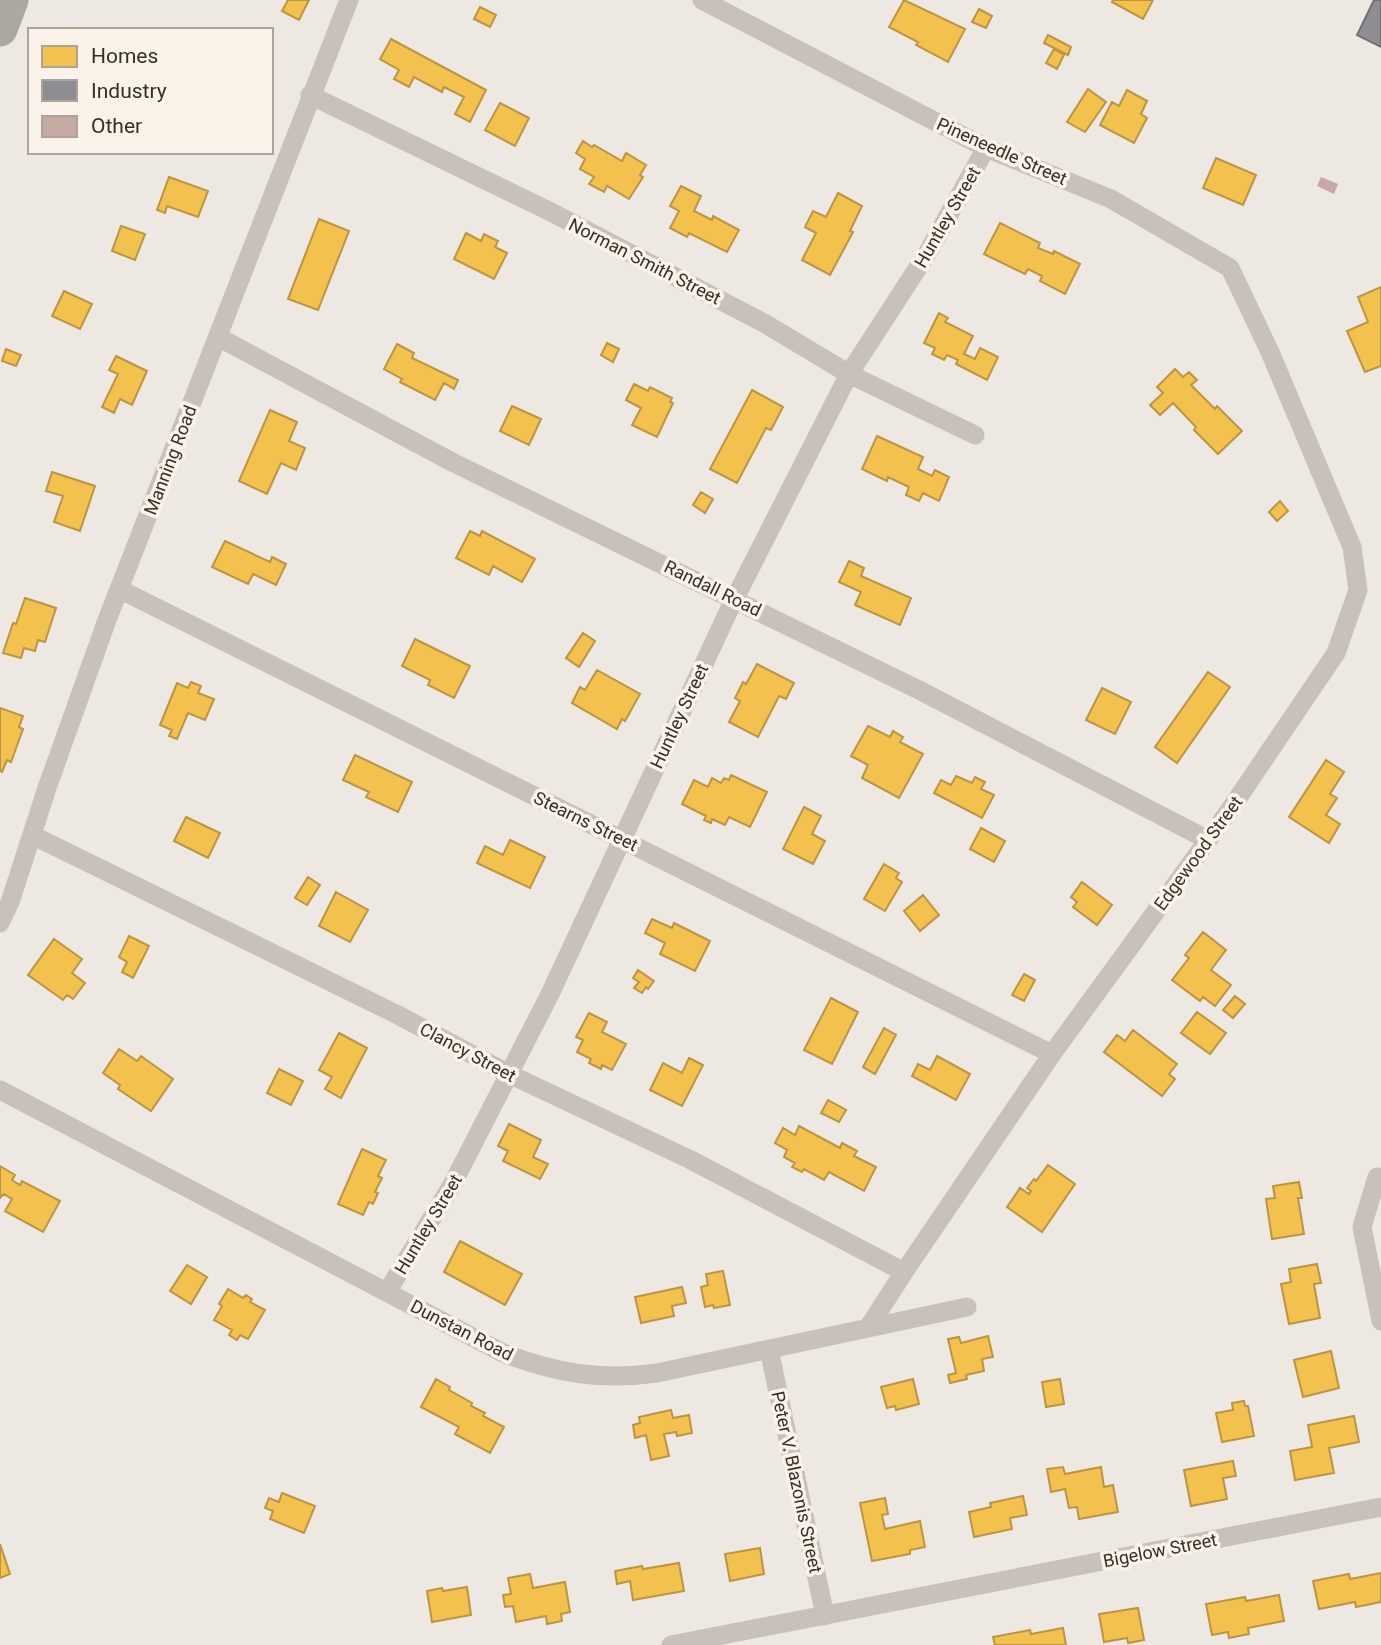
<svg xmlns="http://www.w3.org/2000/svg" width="1381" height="1645" viewBox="0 0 1381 1645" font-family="Roboto,sans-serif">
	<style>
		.homes { fill: #f2c14e; stroke: #bb9543; stroke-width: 2 }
		.industry { fill: #8d8d92; stroke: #747072; stroke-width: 2 }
		.building { fill: #c4aaa2 }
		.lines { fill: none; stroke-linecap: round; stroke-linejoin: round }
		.street { stroke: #c8c0bb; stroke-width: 19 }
		.highway { stroke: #ada7a1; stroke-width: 35 }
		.labels { text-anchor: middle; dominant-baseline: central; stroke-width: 7; stroke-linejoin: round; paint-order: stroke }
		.street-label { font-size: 18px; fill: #3a2d28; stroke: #fbf2e9 }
	</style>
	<rect width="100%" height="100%" fill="#eee8e2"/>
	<path class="homes" d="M288 0H309L299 20 282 11Z
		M904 0 965 29 948 62 916 45 918 42 889 27Z
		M1113 0H1153L1143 19 1112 2Z
		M480 7 496 15 490 27 474 19Z
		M979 9 992 16 986 28 972 22Z
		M1048 35 1071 47 1068 55 1044 43Z
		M391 39 486 90 470 122 455 114 464 97 444 87 442 92 414 77 409 87 394 79 399 70 380 59Z
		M1054 49 1064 55 1057 69 1046 63Z
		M1088 89 1106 102 1085 132 1067 122Z
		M1127 90 1147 101 1141 114 1147 118 1134 143 1100 125 1112 102 1119 106Z
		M500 103 529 118 515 146 485 130Z
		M583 141 592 147 594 145 622 161 626 153 646 165 640 175 643 177 629 199 607 186 604 192 589 184 594 177 580 169 585 159 576 153Z
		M1216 158 1256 175 1243 205 1203 188Z
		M169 177 208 191 198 217 167 206 165 213 157 210Z
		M681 186 701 196 694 211 712 220 713 216 739 230 727 252 689 233 687 237 670 228 679 211 670 206Z
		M838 193 862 206 850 231 853 232 830 275 802 260 816 233 805 227 813 211 826 217Z
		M319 219 349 231 318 310 288 299Z
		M1000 223 1040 243 1038 248 1053 254 1054 251 1080 264 1065 294 1040 281 1042 276 1028 269 1025 274 984 254Z
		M121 226 145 234 135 260 112 251Z
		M466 233 481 241 484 234 498 241 495 247 507 253 494 279 454 259Z
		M1381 287V366L1365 372 1347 331 1368 322 1358 297Z
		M64 291 92 304 80 329 52 316Z
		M939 313 948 318 945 322 973 336 964 354 975 359 980 348 998 357 987 380 956 364 958 360 947 355 944 360 932 354 935 348 924 343Z
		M607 343 619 349 613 362 601 355Z
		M397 344 414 353 412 358 458 380 454 389 444 383 435 400 400 382 402 379 384 369Z
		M6 349 21 355 16 366 2 361Z
		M116 356 147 371 132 405 120 399 114 413 102 407 118 374 109 370Z
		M1175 369 1183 377 1189 372 1197 380 1191 385 1215 409 1217 406 1242 431 1218 454 1194 430 1196 427 1173 403 1160 415 1150 405 1163 393 1157 387Z
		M634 384 648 391 650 387 672 398 670 402 673 403 657 437 632 425 641 408 626 400Z
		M752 390 783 407 771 430 766 428 737 483 710 469Z
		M512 406 541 419 529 445 500 431Z
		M270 410 297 422 289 441 305 448 296 470 281 463 267 494 239 481Z
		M877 436 923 457 918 469 932 476 935 470 949 477 939 501 923 493 919 501 906 495 909 487 888 477 887 481 862 469Z
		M52 472 95 486 80 531 54 522 63 496 46 491Z
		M701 492 713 499 705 513 693 505Z
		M1280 501 1288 511 1277 521 1269 512Z
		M470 531 480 536 482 531 535 559 522 582 493 566 489 575 456 558Z
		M225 541 270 562 272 557 286 564 276 585 253 574 248 584 212 567Z
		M849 561 864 568 861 576 911 598 900 625 855 605 861 592 839 582Z
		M25 598 56 608 45 642 38 640 35 651 24 648 21 658 3 653 13 623 16 624Z
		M583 633 595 641 579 667 566 658Z
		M415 639 470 666 454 698 428 685 430 680 402 666Z
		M757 664 794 683 786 699 779 696 758 737 729 722 740 701 735 698 743 682 746 684Z
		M597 670 640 694 625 721 622 719 617 729 572 703 580 687 585 690Z
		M1208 672 1230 687 1177 763 1155 747Z
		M191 682 201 686 198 693 214 699 205 720 188 713 177 739 169 736 172 730 160 725 177 683 188 688Z
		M1102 688 1131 702 1115 734 1086 720Z
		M0 708 23 716 19 727 23 729 11 762 7 760 2 772 0 771Z
		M868 726 890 737 893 731 903 737 900 742 923 754 899 798 862 778 868 765 851 756Z
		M355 755 412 782 398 812 366 797 369 792 343 780Z
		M1326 760 1344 772 1330 794 1337 798 1326 815 1340 824 1329 843 1289 817Z
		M731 775 767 792 750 827 729 817 725 825 712 819 711 823 704 820 706 816 682 804 694 780 708 787 712 778 721 783 724 778 729 780Z
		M956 776 972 783 975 777 985 782 981 789 994 795 982 818 934 793 941 780 951 785Z
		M804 807 821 816 812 834 825 841 813 864 783 849Z
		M186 817 220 833 208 858 174 841Z
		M981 828 1005 841 994 862 970 849Z
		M510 840 545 857 530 888 477 863 485 846 503 855Z
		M884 864 899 873 896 878 902 882 885 911 864 899Z
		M308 877 320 885 307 905 295 898Z
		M1082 882 1112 905 1097 925 1073 907 1077 902 1071 897Z
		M336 892 368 910 350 942 319 926Z
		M923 895 939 915 920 931 904 911Z
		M652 919 672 928 674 923 710 941 695 971 660 954 665 943 645 933Z
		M1203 932 1226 950 1211 970 1231 985 1215 1006 1203 997 1200 1001 1172 980 1189 958 1185 955Z
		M129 936 149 946 133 978 122 972 127 962 119 957Z
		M54 939 82 959 72 973 85 983 73 999 67 995 63 1000 28 975Z
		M638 970 654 981 648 989 646 987 642 993 634 988 639 982 633 978Z
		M1024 974 1035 980 1024 1001 1012 995Z
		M1235 996 1245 1004 1233 1018 1223 1010Z
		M831 998 858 1012 832 1064 804 1050Z
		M1197 1012 1226 1033 1210 1054 1181 1033Z
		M589 1013 607 1022 602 1032 626 1044 612 1070 602 1065 601 1069 589 1063 591 1059 577 1052 583 1040 576 1037Z
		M884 1028 896 1035 875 1074 863 1067Z
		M1133 1030 1177 1064 1169 1074 1175 1079 1162 1096 1104 1052 1117 1035 1125 1041Z
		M339 1033 367 1048 341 1098 325 1089 332 1077 319 1070Z
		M119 1049 137 1061 141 1056 173 1079 151 1111 118 1089 120 1085 103 1073Z
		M937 1056 970 1074 956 1100 912 1076 918 1064 930 1070Z
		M689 1058 703 1065 682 1106 650 1090 663 1063 682 1073Z
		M279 1069 303 1081 291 1105 267 1093Z
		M828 1100 846 1110 839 1122 821 1113Z
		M509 1124 541 1140 533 1157 548 1164 540 1179 503 1161 508 1151 498 1146Z
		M799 1126 840 1148 842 1143 857 1151 854 1156 876 1167 864 1191 829 1172 824 1180 804 1169 802 1172 792 1167 795 1163 784 1157 787 1150 775 1143 783 1128 795 1135Z
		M362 1149 386 1160 378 1176 382 1178 375 1192 378 1193 373 1204 369 1202 363 1215 338 1204Z
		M1048 1165 1075 1184 1042 1232 1007 1207 1020 1188 1029 1194 1031 1191 1027 1188 1034 1179 1036 1181Z
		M0 1166 15 1175 12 1180 20 1185 22 1181 60 1201 43 1232 5 1211 12 1199 4 1194 0 1198Z
		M1299 1182 1302 1198H1298L1304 1234 1272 1239 1266 1199 1275 1198 1273 1186Z
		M460 1241 522 1274 505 1305 444 1272Z
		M1317 1264 1321 1283 1314 1284 1320 1318 1289 1324 1281 1284 1291 1282 1289 1269Z
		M187 1265 207 1277 191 1304 170 1291Z
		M723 1271 730 1305 714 1308 713 1305 705 1307 701 1287 708 1285 706 1274Z
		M682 1287 686 1303 672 1306 674 1316 641 1323 635 1297Z
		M228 1289 243 1298 246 1295 252 1299 250 1302 265 1310 248 1339 240 1335 237 1340 229 1335 232 1330 214 1320 222 1306 219 1304Z
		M988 1336 993 1357 982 1359 984 1371 966 1375 967 1379 950 1383 948 1375 956 1373 948 1339 959 1337 961 1343Z
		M1331 1351 1339 1388 1303 1397 1294 1360Z
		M436 1379 450 1387 449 1390 472 1403 471 1406 485 1413 483 1416 504 1427 490 1453 455 1434 459 1427 421 1407Z
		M913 1379 919 1404 896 1410 895 1406 887 1408 881 1387Z
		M1060 1379 1064 1404 1046 1407 1042 1382Z
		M1244 1401 1245 1406H1248L1254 1436 1222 1442 1216 1413 1233 1410 1232 1403Z
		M671 1410 673 1418 689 1415 692 1433 677 1436 676 1432 664 1434 669 1456 651 1460 646 1435 635 1438 633 1425 640 1423 639 1417Z
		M1354 1416 1359 1442 1329 1448 1334 1473 1295 1480 1290 1451 1312 1447 1308 1425Z
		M1233 1461 1236 1476 1223 1478 1227 1499 1191 1506 1184 1470Z
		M1063 1467 1065 1474 1101 1467 1104 1487 1113 1485 1118 1512 1079 1519 1077 1507 1069 1508 1065 1489 1051 1492 1047 1469Z
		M282 1493 315 1506 304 1533 270 1519 273 1511 265 1508 269 1498 279 1502Z
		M1023 1496 1027 1515 1010 1518 1012 1529 974 1537 969 1512 991 1507 990 1503Z
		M885 1498 888 1514 882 1515 885 1529 920 1521 925 1547 910 1550V1554L872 1561 860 1503Z
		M0 1544 10 1574 0 1578Z
		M760 1548 764 1574 730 1581 725 1554Z
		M679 1563 684 1591 633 1600 630 1581 617 1584 615 1571 642 1566 643 1569Z
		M1381 1573V1602L1356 1607 1355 1602 1319 1609 1313 1581 1349 1574 1350 1579Z
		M530 1574 533 1588 565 1582 570 1612 561 1614 562 1621 547 1624 546 1616 516 1622 513 1606 505 1607 503 1595 511 1594 508 1578Z
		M467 1587 471 1615 432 1622 427 1591 442 1588 443 1591Z
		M1279 1595 1284 1621 1248 1628 1249 1634 1229 1638 1228 1632 1212 1635 1206 1604 1245 1597 1246 1601Z
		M1138 1608 1144 1640 1128 1643 1127 1638 1104 1642 1099 1614Z
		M1063 1628 1066 1645H995L993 1637 1030 1630 1031 1634Z"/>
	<path class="industry" d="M1374 0H1381V47L1357 35Z"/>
	<path class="building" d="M1321 177 1338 184 1334 194 1317 186Z"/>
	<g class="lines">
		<path class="street" d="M702 0 986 148 1111 199 1230 268 1270 352 1352 547 1358 590 1336 653 1229 811 1052 1054 904 1272 868 1328
			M310 95 549 211 764 323 849 374 975 435
			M218 337 452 462 919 690 1208 840
			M119 589 1052 1054
			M32 835 398 1015 509 1074 691 1160 904 1272
			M0 923 10 902 47 788 107 620 349 0
			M0 1090 503 1353C556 1373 600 1381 657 1373L967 1307
			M1377 1177 1362 1227 1381 1321
			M387 1292 452 1185 550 994 730 608 849 374 928 252 986 148
			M769 1349 825 1616
			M671 1645 1381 1507"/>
		<path class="highway" d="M0 29 11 0"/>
	</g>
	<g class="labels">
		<g class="street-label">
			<text transform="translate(1002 151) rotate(24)">Pineneedle Street</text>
			<text transform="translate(947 217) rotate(-60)">Huntley Street</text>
			<text transform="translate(645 261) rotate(27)">Norman Smith Street</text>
			<text transform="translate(170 460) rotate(-69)">Manning Road</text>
			<text transform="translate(713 588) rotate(26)">Randall Road</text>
			<text transform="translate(679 716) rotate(-65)">Huntley Street</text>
			<text transform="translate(586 821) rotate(26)">Stearns Street</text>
			<text transform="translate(1198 853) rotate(-54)">Edgewood Street</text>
			<text transform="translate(468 1052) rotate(28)">Clancy Street</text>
			<text transform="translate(428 1224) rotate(-59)">Huntley Street</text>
			<text transform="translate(462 1330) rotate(27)">Dunstan Road</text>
			<text transform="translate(797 1482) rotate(78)">Peter V. Blazonis Street</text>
			<text transform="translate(1160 1550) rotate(-11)">Bigelow Street</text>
		</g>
	</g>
	<rect x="28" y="28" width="245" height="126" fill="#fbf2e9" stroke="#aea39c" stroke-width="2"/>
	<rect x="42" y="46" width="35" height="21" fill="#f2c14e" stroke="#aea39c" stroke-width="2"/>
	<text x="91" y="63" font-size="21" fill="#3a2d28">Homes</text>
	<rect x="42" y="80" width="35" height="21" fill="#8d8d92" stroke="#aea39c" stroke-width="2"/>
	<text x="91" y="98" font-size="21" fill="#3a2d28">Industry</text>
	<rect x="42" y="116" width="35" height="21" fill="#c4aaa2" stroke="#aea39c" stroke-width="2"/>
	<text x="91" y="133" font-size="21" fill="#3a2d28">Other</text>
</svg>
